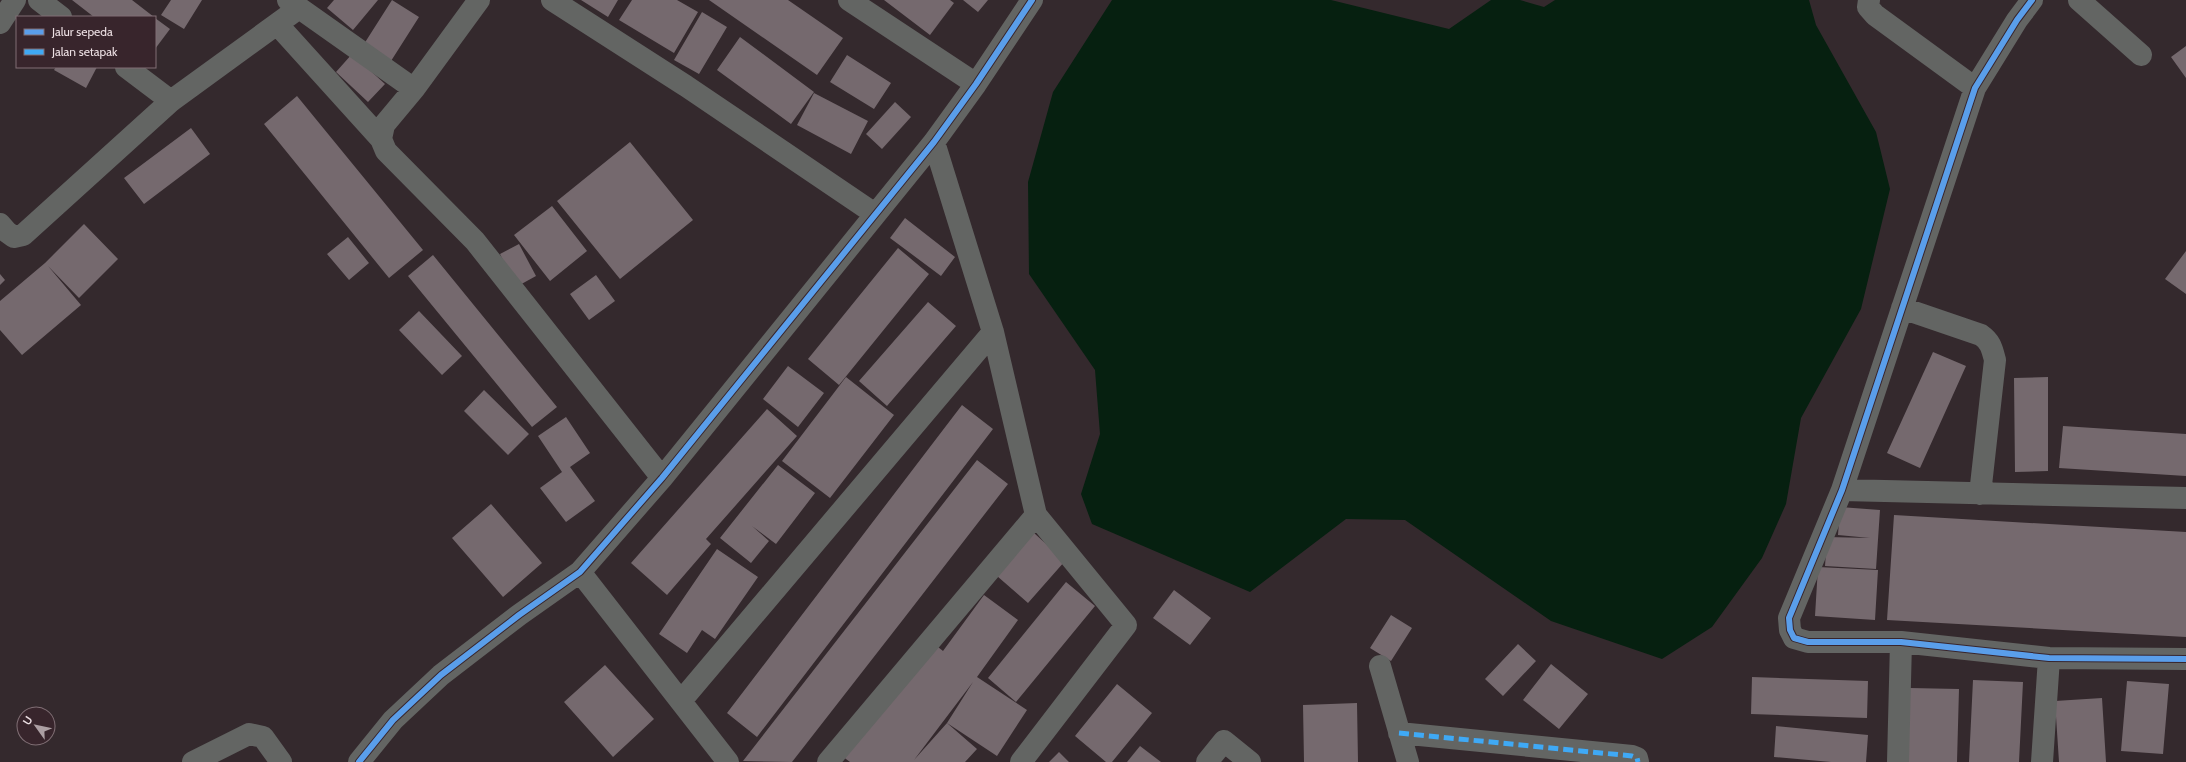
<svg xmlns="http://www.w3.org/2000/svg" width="2186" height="762" viewBox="0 0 2186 762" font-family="Cabin,sans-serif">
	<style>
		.water { fill: #062010 }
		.building { fill: #75696e }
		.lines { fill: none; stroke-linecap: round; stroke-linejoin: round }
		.minor { stroke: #636563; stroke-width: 22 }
		.quiet { stroke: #3fa9f5; stroke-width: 5; stroke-dasharray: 10 5; stroke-linecap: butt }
		.cycleway-casing { stroke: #38252c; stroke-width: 8 }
		.cycleway { stroke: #5a9eea; stroke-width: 6 }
	</style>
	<rect width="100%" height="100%" fill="#34292d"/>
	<path class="water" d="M1112 0H1331L1449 29 1491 0H1520L1544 7 1555 0H1809L1816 25 1876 132 1890 189 1861 309 1801 418 1786 504 1762 558 1712 627 1662 659 1551 621 1405 520 1346 519 1250 592 1092 524 1081 494 1100 434 1095 370 1029 274 1028 182 1053 92Z"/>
	<path class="building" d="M72 0H132L154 17H94Z
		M171 0H202L184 29 161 15Z
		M334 0H378L353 30 327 8Z
		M392 0 419 17 391 61 364 44Z
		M581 0H618L608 17Z
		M632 0H677L698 12 674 53 619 20Z
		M709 0H788L843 38 817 75Z
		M884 0H950L954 3 930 35Z
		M963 0H988L978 12Z
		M702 12 727 27 699 74 674 60Z
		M155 18 170 29 155 49Z
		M740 37 814 92 791 124 717 70Z
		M2186 46V78L2171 57Z
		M352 54 385 84 368 102 336 72Z
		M847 55 891 83 874 109 830 82Z
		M56 67H97L86 88 54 70Z
		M814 93 868 121 851 154 797 125Z
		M297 96 423 250 389 278 264 124Z
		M895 102 911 117 882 149 866 134Z
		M191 128 210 154 144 204 124 178Z
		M630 142 693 220 620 279 557 201Z
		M552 206 587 251 550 281 514 235Z
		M905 218 955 257 941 276 890 238Z
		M84 224 118 259 79 298 48 266 81 305 22 355 0 330V301L45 263Z
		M348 237 369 263 349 280 327 254Z
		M519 244 536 276 516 287 500 254Z
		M898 248 929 274 839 385 808 359Z
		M2186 251V294L2165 279Z
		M433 255 557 407 532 427 408 276Z
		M0 274 5 280 0 285Z
		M596 275 615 301 589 320 570 294Z
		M928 302 956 326 887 406 859 381Z
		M419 311 462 356 442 375 399 330Z
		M1933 352 1966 366 1920 468 1887 453Z
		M788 366 824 393 798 427 763 399Z
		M846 377 894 415 830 498 782 461Z
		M2048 377V471L2015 472 2014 378Z
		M484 390 529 434 508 455 464 411Z
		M962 405 993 429 757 737 727 713Z
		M767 409 797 436 706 539 711 544 667 595 631 563Z
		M566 417 590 453 570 467 595 501 566 522 540 488 562 472 538 436Z
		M2063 426 2186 434V476L2059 468Z
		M977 460 1008 484 905 617 792 762 743 761Z
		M778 465 815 493 776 544 752 526 769 541 751 563 720 538Z
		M491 504 542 563 503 597 452 538Z
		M1840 507 1880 510 1876 569 1825 566 1827 537 1870 538 1838 535Z
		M1894 515 2186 532V637L1887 620Z
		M1034 533 1065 561 1028 603 997 576Z
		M717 549 758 577 715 639 702 630 687 653 659 634Z
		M1818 567 1878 570 1875 620 1815 616Z
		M1066 582 1095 606 1016 702 988 678Z
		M1174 590 1211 618 1190 645 1153 618Z
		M984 595 1018 620 977 677 1027 710 997 756 947 723 973 682 914 760 947 723 977 749 965 762H850L842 756 933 643 943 651Z
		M1391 615 1412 628 1391 661 1370 648Z
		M1518 644 1536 661 1503 696 1485 679Z
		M1551 664 1588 694 1559 729 1523 700Z
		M605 665 654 719 613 757 564 702Z
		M1752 677 1868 681 1867 718 1751 714Z
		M1973 680 2023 682 2019 762H1969Z
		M2127 681 2169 684 2163 754 2121 751Z
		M1117 684 1152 713 1112 762H1106L1075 736Z
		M1910 688 1959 689 1957 762H1908Z
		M2102 698 2106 762H2059L2055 701Z
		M1357 703 1358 762H1304L1303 705Z
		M1776 726 1868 735 1866 762H1831L1774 757Z
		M1140 746 1161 762H1127Z
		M1059 752 1069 762H1049Z"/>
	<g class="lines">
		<path class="minor" d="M39 0 61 17
			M288 0 414 89
			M479 0 414 89 384 125 381 139 386 151 475 241 662 478
			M552 0 686 86 875 214
			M849 0 976 84
			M1869 0 1868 7 1875 15 1975 88
			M2032 0 2017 20 1975 88 1842 490 1789 618 1790 630 1794 638 1808 642H1901L2049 658 2186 659
			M2079 0 2141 55
			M0 23 15 0
			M277 24 381 139
			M126 67 171 101
			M934 142 993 332 1036 515 1126 625 1021 762
			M0 224 7 232 14 237 23 235 171 101 299 8
			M1902 308 1981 335C1991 342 1992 349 1995 360L1980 494
			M1842 490 2186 498
			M580 572 728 762
			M1380 666 1408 762
			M681 701 993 332
			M1399 733 1632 756 1637 758 1638 762
			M193 762 249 734 263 737 281 762
			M359 762 393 720 441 675 519 615 580 572 662 478 934 142 976 84 1032 0
			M828 762 1036 515
			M1207 762 1224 741 1250 762
			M1898 762 1901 642
			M2042 762 2049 658"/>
		<path class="quiet" d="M1399 733 1632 756 1637 758 1638 762"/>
		<g class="cycleway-casing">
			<path id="cycleway" d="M2032 0 2017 20 1975 88 1842 490 1789 618 1790 630 1794 638 1808 642H1901L2049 658 2186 659
				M359 762 393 720 441 675 519 615 580 572 662 478 934 142 976 84 1032 0"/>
		</g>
		<use href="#cycleway" class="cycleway"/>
	</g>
	<rect x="16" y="16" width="140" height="52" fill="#38252c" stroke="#806f75"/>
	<rect x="24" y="29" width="20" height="6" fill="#5a9eea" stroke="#806f75"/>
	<text x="52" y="36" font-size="12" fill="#ecdfe3">Jalur sepeda</text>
	<rect x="24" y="49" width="20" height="6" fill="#3fa9f5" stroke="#806f75"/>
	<text x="52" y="56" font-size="12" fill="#ecdfe3">Jalan setapak</text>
	<g transform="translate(36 726) rotate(303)"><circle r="19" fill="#38252c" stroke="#806f75"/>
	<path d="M0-3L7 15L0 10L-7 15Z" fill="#ac9fa3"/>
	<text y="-6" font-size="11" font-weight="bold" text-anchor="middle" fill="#ecdfe3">U</text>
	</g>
</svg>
